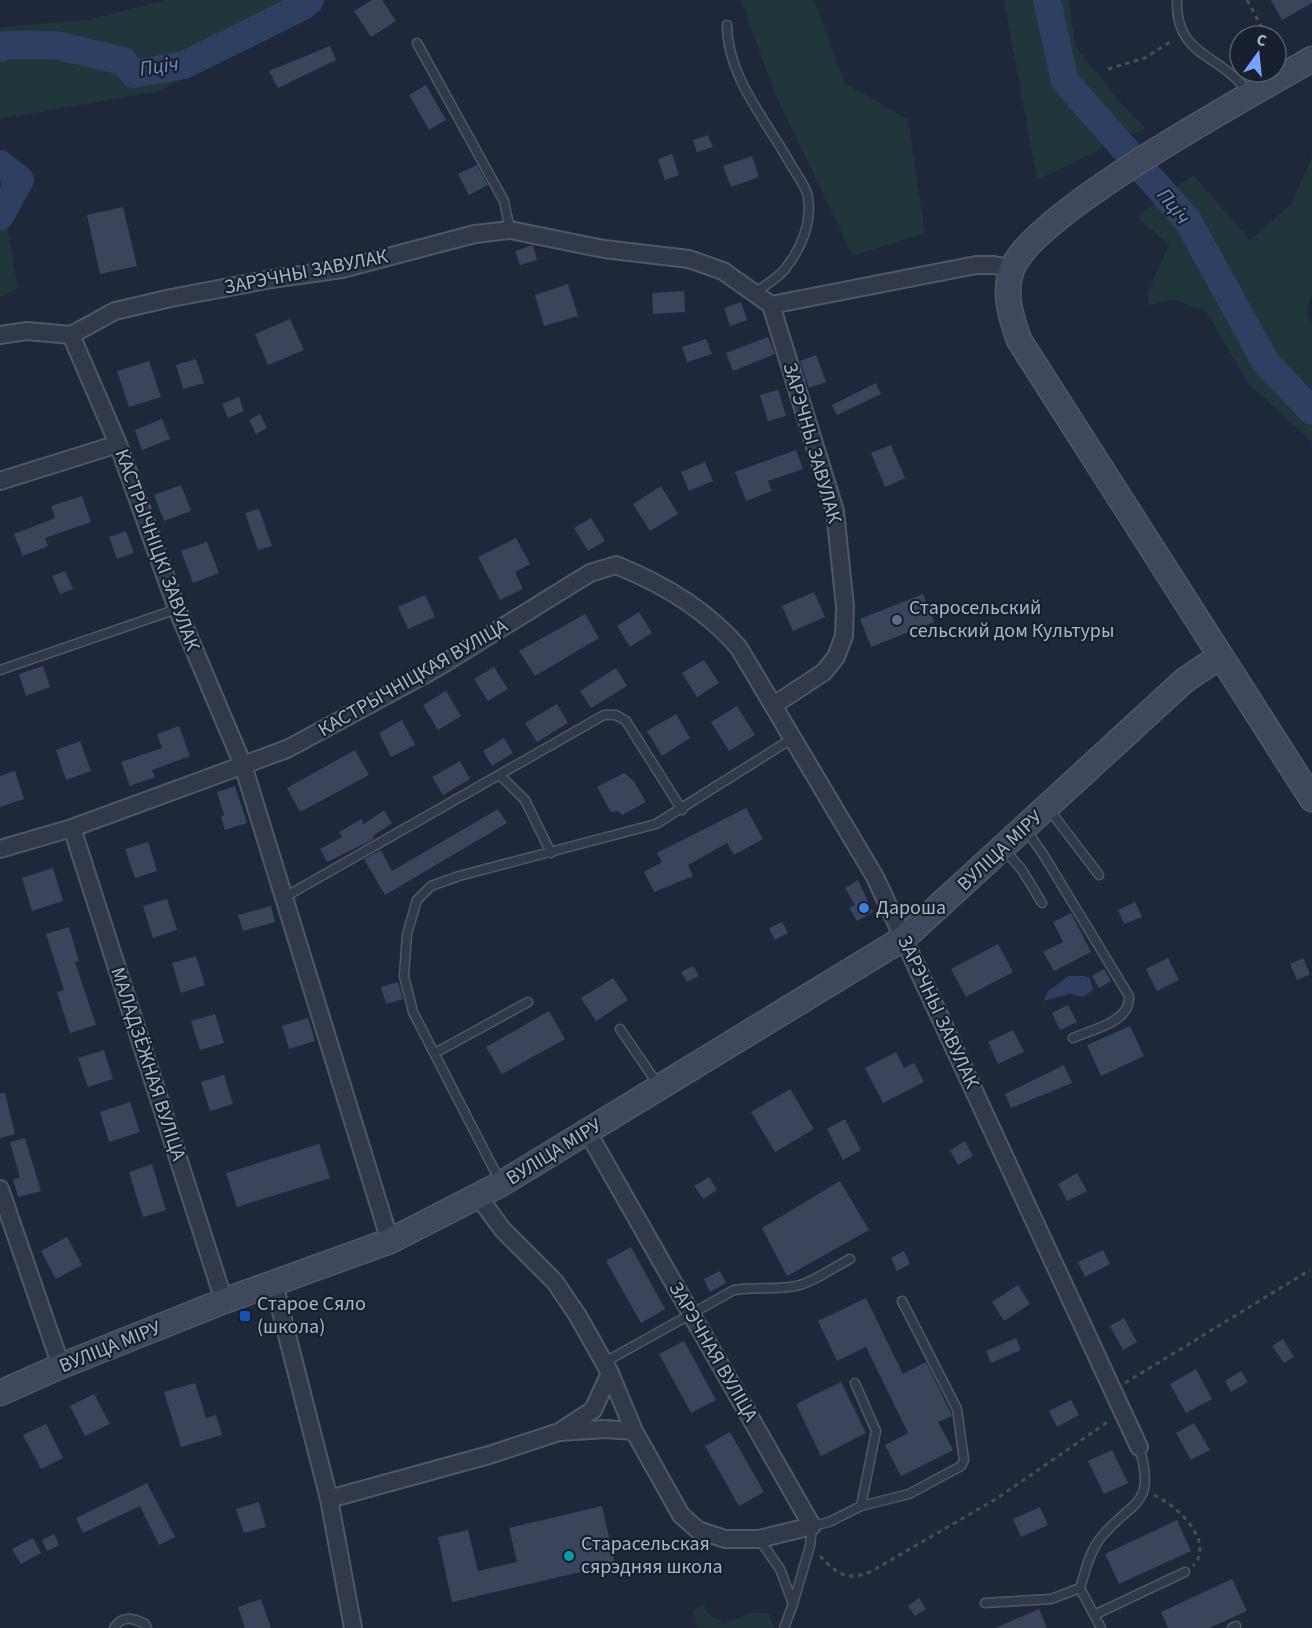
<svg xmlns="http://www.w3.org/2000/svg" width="1312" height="1628" viewBox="0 0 1312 1628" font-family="'Source Sans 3',sans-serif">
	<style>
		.green { fill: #20363b }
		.water { fill: #2e3f61 }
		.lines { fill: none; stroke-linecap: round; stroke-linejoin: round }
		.river { stroke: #2e3f61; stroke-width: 28 }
		.building { fill: #3a455b }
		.lane-casing { stroke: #505768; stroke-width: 11 }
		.street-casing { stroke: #505768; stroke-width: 20 }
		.secondary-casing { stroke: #505768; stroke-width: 27 }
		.path { stroke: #3e5358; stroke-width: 3; stroke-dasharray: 4.5 4.5; stroke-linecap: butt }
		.lane { stroke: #323a4a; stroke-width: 8 }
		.street { stroke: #323a4a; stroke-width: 16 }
		.secondary { stroke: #40485e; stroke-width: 24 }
		.service-dot { fill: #5c6f8a; stroke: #181f2f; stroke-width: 2 }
		.shop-dot { fill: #3f7fe0; stroke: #181f2f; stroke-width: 2 }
		.transit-dot { fill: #1a4fb4; stroke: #181f2f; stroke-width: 2 }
		.culture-dot { fill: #0f9aa8; stroke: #181f2f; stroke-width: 2 }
		.labels { text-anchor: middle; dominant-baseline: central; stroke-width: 4.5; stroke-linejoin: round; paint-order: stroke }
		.street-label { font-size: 20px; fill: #acb4c7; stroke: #181f2f }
		.poi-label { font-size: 20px; fill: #acb4c7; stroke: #181f2f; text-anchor: start }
		.water-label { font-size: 21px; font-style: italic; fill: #7187b2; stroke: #181f2f }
	</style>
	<rect width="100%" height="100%" fill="#1e283a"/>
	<path class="green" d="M166 0H323L308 13 160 91 0 119V27L88 20Z
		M741 0H814L845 83 908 120 925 233 853 256 776 96Z
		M1004 0H1069L1075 46 1126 109 1146 128 1037 180Z
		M1312 157V293L1307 315 1312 325V442L1248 383 1205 310 1174 300 1149 305 1148 292 1169 245 1137 217 1193 175 1250 240 1291 204Z
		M0 186 18 288 0 297Z
		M705 1606 707 1613 724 1624 753 1612 769 1614 774 1628H698L693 1613 697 1607Z"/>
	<path class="water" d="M1069 976H1085L1090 978 1093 990 1083 997 1069 994 1044 1001 1048 991Z"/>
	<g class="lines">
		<path class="river" d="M1047 0 1065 81 1188 221 1266 363 1312 411
			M0 48 6 45H55L123 61 134 74 184 65 303 6 310 0
			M0 164 20 180 0 216"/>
	</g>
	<path class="building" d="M372 0H382L396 21 371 37 354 11Z
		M1271 0H1312V3L1282 20Z
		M330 46 336 60 278 88 269 71Z
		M426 85 446 120 429 130 409 95Z
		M708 135 713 147 697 152 693 140Z
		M672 154 679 175 665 180 658 159Z
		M752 156 759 177 731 187 723 166Z
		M477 165 488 185 469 195 458 174Z
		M123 207 137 266 100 274 87 215Z
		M533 245 537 260 520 265 515 251Z
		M568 284 578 316 544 326 535 295Z
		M684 291 685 312 653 314 652 293Z
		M741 302 747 320 730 326 724 308Z
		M290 319 304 350 268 365 255 334Z
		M768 337 775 354 733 371 726 353Z
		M706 339 712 354 687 362 682 347Z
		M816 355 826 382 809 388 800 361Z
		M196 359 204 383 183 389 176 365Z
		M149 361 161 397 129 407 117 371Z
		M876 383 881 394 837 415 832 405Z
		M778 390 786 416 768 421 760 395Z
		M239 397 244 411 228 418 222 404Z
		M260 414 267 428 256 434 249 420Z
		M162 419 170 439 142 450 135 430Z
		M891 445 905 478 885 487 871 453Z
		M796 450 803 469 768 481 772 491 746 501 735 472Z
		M705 462 713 481 689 491 681 472Z
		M181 485 191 511 164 521 154 495Z
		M661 486 678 514 650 531 633 504Z
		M82 496 91 522 45 538 48 546 23 556 14 534 55 518 51 506Z
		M259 509 272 546 258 550 245 513Z
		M591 518 605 541 588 551 574 528Z
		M126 531 134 553 117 559 109 537Z
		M516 538 530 564 515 572 523 589 500 600 478 557Z
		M207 542 219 573 193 583 181 551Z
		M65 571 73 589 60 594 52 576Z
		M814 592 825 617 793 631 782 606Z
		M923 594 934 622 871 647 860 619Z
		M425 595 435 617 408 629 398 607Z
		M639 612 652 633 630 647 617 626Z
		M585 614 599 638 535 676 519 651Z
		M704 660 719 683 697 697 682 673Z
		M43 666 50 687 26 696 19 674Z
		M494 667 508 689 488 701 474 679Z
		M616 668 627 686 591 708 580 691Z
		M446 691 461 716 438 730 423 705Z
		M557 704 568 723 537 742 525 723Z
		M737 706 755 735 729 751 711 722Z
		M676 714 690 738 662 756 647 731Z
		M402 720 415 745 391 757 379 733Z
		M179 726 190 756 152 770 155 777 130 786 121 762 162 748 157 734Z
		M504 738 513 753 492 766 483 751Z
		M80 741 91 771 66 780 56 750Z
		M355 750 369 775 300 812 287 788Z
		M460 761 470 779 443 795 432 777Z
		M15 771 24 799 0 807V776Z
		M624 773 633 780 646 802 622 815 618 811 611 812 597 787Z
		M235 786 247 823 225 830 221 817 224 815 217 792Z
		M746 808 763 839 734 855 727 843 688 865 693 876 654 892 644 872 662 862 657 853Z
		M498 809 507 823 385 895 364 859 381 850 392 871Z
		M384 810 392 823 373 836 374 839 327 862 320 849 342 837 339 832 361 819 364 824Z
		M148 842 157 871 135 878 125 849Z
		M53 868 63 901 32 911 22 878Z
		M858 880 873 912 857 921 849 908 855 905 845 888Z
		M167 899 177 930 153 938 143 906Z
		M1135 902 1142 917 1124 924 1118 910Z
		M271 906 275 922 243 931 238 915Z
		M1071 913 1091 952 1054 971 1043 952 1063 942 1053 922Z
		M782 922 788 933 775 940 769 928Z
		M69 927 79 961 75 962 96 1025 70 1033 57 992 64 990 46 934Z
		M998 944 1013 972 966 997 951 969Z
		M196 956 205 985 181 993 172 963Z
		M1168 958 1179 980 1157 991 1146 969Z
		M1303 958 1310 974 1297 980 1290 964Z
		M693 966 699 976 687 982 681 972Z
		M1104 969 1111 981 1099 988 1092 976Z
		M613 978 628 1000 596 1021 581 998Z
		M398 982 403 999 386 1004 381 987Z
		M1068 1005 1077 1022 1060 1030 1052 1013Z
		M549 1011 565 1039 502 1074 486 1047Z
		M215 1014 224 1043 200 1050 191 1021Z
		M308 1018 315 1041 289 1049 282 1026Z
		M1130 1026 1144 1056 1101 1076 1087 1045Z
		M1013 1030 1024 1052 998 1064 988 1042Z
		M104 1050 113 1079 88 1087 78 1058Z
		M896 1052 904 1068 914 1063 924 1082 883 1103 865 1068Z
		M1064 1065 1072 1083 1011 1108 1005 1094Z
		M224 1075 233 1104 210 1111 201 1082Z
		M790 1089 814 1129 775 1152 751 1112Z
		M0 1093H5L15 1134 0 1138Z
		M130 1102 140 1132 109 1142 100 1112Z
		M845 1119 861 1150 843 1160 827 1129Z
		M25 1138 41 1191 18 1197 13 1179 20 1178 10 1142Z
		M965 1141 973 1156 958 1165 950 1150Z
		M319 1144 330 1178 237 1207 226 1173Z
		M152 1164 166 1210 143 1217 129 1172Z
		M1077 1173 1087 1191 1067 1201 1058 1184Z
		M709 1177 717 1190 703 1199 694 1186Z
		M840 1181 869 1230 787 1276 762 1228Z
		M67 1237 82 1265 56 1279 41 1251Z
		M631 1247 665 1309 641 1323 606 1261Z
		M1103 1250 1110 1264 1085 1277 1078 1262Z
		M904 1251 910 1264 897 1271 891 1258Z
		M720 1271 726 1283 710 1292 704 1279Z
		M1018 1285 1030 1304 1004 1321 992 1302Z
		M866 1298 903 1374 926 1362 951 1413 952 1416 938 1422 953 1450 901 1476 885 1445 908 1433 866 1347 837 1361 818 1321Z
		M1124 1318 1137 1342 1123 1350 1110 1326Z
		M1016 1338 1021 1350 991 1363 986 1351Z
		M1283 1339 1294 1357 1284 1363 1272 1346Z
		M684 1341 716 1400 691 1413 659 1354Z
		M1196 1369 1212 1399 1186 1413 1170 1384Z
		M1241 1371 1248 1382 1231 1392 1225 1381Z
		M841 1382 866 1433 821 1456 796 1404Z
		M195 1383 206 1418 216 1415 222 1435 181 1447 164 1392Z
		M94 1394 110 1424 85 1436 70 1406Z
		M1071 1400 1079 1415 1057 1427 1049 1411Z
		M1194 1423 1210 1450 1191 1460 1176 1433Z
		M46 1424 63 1458 41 1469 23 1435Z
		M730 1432 764 1492 739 1506 705 1446Z
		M1112 1450 1128 1483 1104 1494 1088 1461Z
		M147 1483 175 1537 159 1545 140 1506 83 1533 76 1518Z
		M259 1502 266 1527 244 1533 236 1509Z
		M602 1506 615 1564 452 1602 438 1537 468 1530 478 1571 517 1562 509 1528Z
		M1040 1507 1048 1525 1021 1537 1013 1519Z
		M1177 1520 1191 1551 1119 1584 1105 1554Z
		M54 1534 59 1545 47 1551 42 1540Z
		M33 1538 41 1553 21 1564 12 1549Z
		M1232 1579 1247 1611 1209 1628H1168L1161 1612Z
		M919 1598 926 1609 915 1616 908 1606Z
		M261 1599 271 1628H245L238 1607Z
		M1039 1609 1047 1628H995Z"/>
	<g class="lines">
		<g class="lane-casing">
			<path id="lane" d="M1177 0C1175 58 1222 53 1249 94
				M727 25C727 77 767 121 791 165 797 175 806 186 808 197 812 223 801 249 785 269 778 278 765 285 756 292
				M417 43 504 201 510 230
				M0 670 177 609
				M500 775 525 800 551 853
				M1048 808 1099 875
				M1026 830 1043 854 1129 996C1131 1022 1093 1029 1073 1038
				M1004 849 1022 870 1042 903
				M283 898 604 715H616L626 721 682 810
				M620 1029 659 1086
				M435 1053 528 1002
				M501 1183 413 1012 404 976 407 934 417 900 431 886 459 876 656 824 793 738
				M605 1362 734 1290C756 1286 779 1291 800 1285 817 1280 834 1267 850 1259
				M861 1506 909 1494 961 1466 964 1460 957 1409 902 1301
				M759 1539 780 1569 793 1604 784 1628
				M985 1603 1051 1599 1080 1588
				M793 1604 810 1546 812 1526 829 1522 861 1506 876 1431 855 1383
				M1094 1615 1185 1572
				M114 1628C122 1615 133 1618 145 1624L147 1628
				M1101 1628 1080 1588C1085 1573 1089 1553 1099 1540 1129 1500 1158 1509 1139 1447
				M1232 1628 1236 1626"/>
		</g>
		<g class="street-casing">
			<path id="street" d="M771 305 976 265H994L1012 269
				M0 335 27 331 71 335
				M71 335 115 311 171 298 272 279 342 269 475 234 510 230 604 249 689 259 723 271 771 305 835 511 845 607 844 636 836 657 824 672 774 705
				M71 335 118 444 177 609 243 765 390 1241
				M0 481 118 444
				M72 828 224 1301
				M0 849 72 828 287 749 435 669 590 573 616 565C661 583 707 610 739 648L875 877 1139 1447
				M0 1189 61 1366
				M478 1196 503 1230 555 1282 578 1316 610 1373 634 1431 681 1515 698 1530 725 1539H759L812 1526 587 1131
				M274 1284 329 1499 353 1628
				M560 1432 605 1429 634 1431
				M329 1499 489 1455 559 1432 593 1410 610 1373"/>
		</g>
		<g class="secondary-casing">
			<path id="secondary" d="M1312 59C1251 95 1035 211 1012 269 1003 293 1011 317 1019 340L1312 799
				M0 1393 61 1366 224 1301 390 1241 501 1184 904 938 1185 680 1219 657"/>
		</g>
		<path class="path" d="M1247 0 1267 36
			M1108 69 1145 58 1173 40
			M1125 1383 1310 1270
			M1154 1495C1176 1505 1216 1541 1193 1566
			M820 1556C837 1574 846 1581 870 1572L996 1499 1109 1421"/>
		<use href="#lane" class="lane"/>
		<use href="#street" class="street"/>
		<use href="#secondary" class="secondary"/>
	</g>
	<circle class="service-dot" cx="897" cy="620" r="6"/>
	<circle class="shop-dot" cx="864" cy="908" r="6"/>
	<rect class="transit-dot" x="239" y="1310" width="12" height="12" rx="3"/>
	<circle class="culture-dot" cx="569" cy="1556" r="6"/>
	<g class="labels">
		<g class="street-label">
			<text transform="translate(306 272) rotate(-11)">ЗАРЭЧНЫ ЗАВУЛАК</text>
			<text transform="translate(812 443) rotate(74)">ЗАРЭЧНЫ ЗАВУЛАК</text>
			<text transform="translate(157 550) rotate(70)">КАСТРЫЧНІЦКІ ЗАВУЛАК</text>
			<text transform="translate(413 678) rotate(-30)">КАСТРЫЧНІЦКАЯ ВУЛІЦА</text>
			<text transform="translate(1000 851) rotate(-43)">ВУЛІЦА МІРУ</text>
			<text transform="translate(938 1012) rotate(65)">ЗАРЭЧНЫ ЗАВУЛАК</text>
			<text transform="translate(148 1064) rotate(72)">МАЛАДЗЁЖНАЯ ВУЛІЦА</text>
			<text transform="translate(554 1152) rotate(-32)">ВУЛІЦА МІРУ</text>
			<text transform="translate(110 1347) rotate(-22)">ВУЛІЦА МІРУ</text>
			<text transform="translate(713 1352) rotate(60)">ЗАРЭЧНАЯ ВУЛІЦА</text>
		</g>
		<g class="poi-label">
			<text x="909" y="608">Старосельский<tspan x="909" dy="23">сельский дом Культуры</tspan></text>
			<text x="876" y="908">Дароша</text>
			<text x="257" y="1304">Старое Сяло<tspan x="257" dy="23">(школа)</tspan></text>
			<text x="581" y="1544">Старасельская<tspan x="581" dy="23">сярэдняя школа</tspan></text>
		</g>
		<g class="water-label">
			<text transform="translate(159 66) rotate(-8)">Пціч</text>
			<text transform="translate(1174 206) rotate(51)">Пціч</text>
		</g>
	</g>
	<g transform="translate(1258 54) rotate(15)"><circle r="28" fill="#181f2f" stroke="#535b6c" stroke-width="1.5"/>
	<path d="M0-4.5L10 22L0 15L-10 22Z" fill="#79a2ff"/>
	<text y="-9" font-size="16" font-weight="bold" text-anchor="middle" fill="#acb4c7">С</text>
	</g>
</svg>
